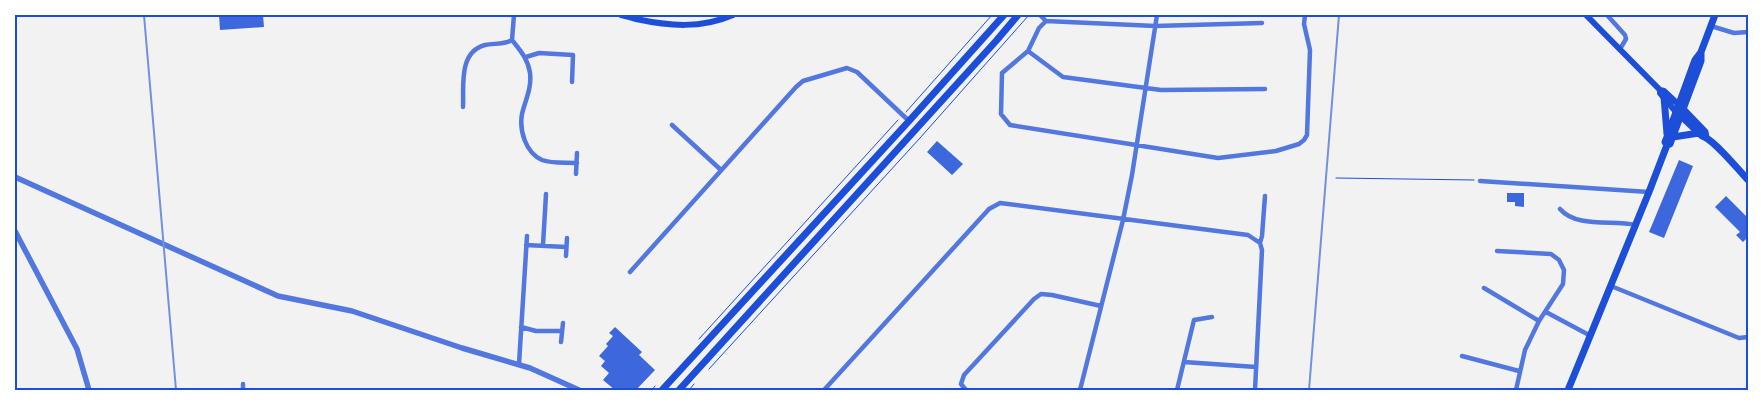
<svg xmlns="http://www.w3.org/2000/svg" width="1763" height="405" viewBox="0 0 1763 405" font-family="'Sofia Sans Condensed',sans-serif">
	<style>
		.building { fill: #3d67dc }
		.lines { fill: none; stroke-linecap: round; stroke-linejoin: round }
		.path { stroke: #1d4ed8; stroke-width: 1 }
		.minor { stroke: #5277de; stroke-width: 4.5 }
		.tertiary { stroke: #5277de; stroke-width: 5.5 }
		.secondary { stroke: #1d4ed8; stroke-width: 6 }
		.primary { stroke: #1d4ed8; stroke-width: 7 }
		.trunk { stroke: #1d4ed8; stroke-width: 7 }
		.rail { stroke: #7290e2; stroke-width: 2 }
		.neatline { fill: none; stroke: #1d4ed8; stroke-width: 2 }
	</style>
	<rect width="100%" height="100%" fill="#f2f2f2"/>
	<path class="building" d="M219 15H263L264 27 220 30Z
		M937 141 963 164 952 175 927 152Z
		M1679 160 1693 166 1664 238 1649 232Z
		M1507 193H1524V207L1515 206V202H1507Z
		M1726 196 1748 218V237L1743 242 1736 235 1740 232 1715 207Z
		M615 327 642 352 639 355 655 370 636 390H615L603 380 609 373 601 366 605 361 599 356 608 346 606 344 613 336 609 333Z"/>
	<g class="lines">
		<path class="path" d="M906 112 992 15
			M1336 178 1474 180
			M699 339 898 120
			M709 369 920 138 1029 15
			M652 390 655 386
			M689 390 694 384"/>
		<path class="minor" d="M514 15 512 40C520 50 528 59 530 73 532 88 525 101 522 114 519 131 526 153 542 160 553 164 566 162 577 163
			M1040 15 1046 21
			M1607 15 1625 35 1626 39 1620 49
			M1046 21 1039 28 1028 51 1002 73 1001 114 1010 125 1218 158 1276 151 1299 144 1304 140 1307 135 1310 50 1304 24 1305 15
			M1046 21 1155 26 1262 23
			M1711 26 1734 33 1748 32
			M1028 51 1063 77 1161 90 1265 89
			M526 57 539 53 573 55 572 82
			M463 107C464 87 458 52 485 45 494 43 503 45 512 40
			M672 125 721 170
			M576 174 577 153
			M1480 181 1649 192
			M1560 209C1576 228 1613 220 1635 225
			M526 245 566 247
			M543 245 546 194
			M1497 251 1551 254 1559 260 1564 270 1563 284 1539 321 1525 350 1516 390
			M566 256 567 238
			M630 272 796 87 803 81 847 68 857 72 909 121
			M1611 286 1739 338 1748 337
			M1484 288 1539 321
			M1546 312 1589 335
			M521 327 536 331H562
			M561 342 563 323
			M1462 356 1519 371
			M1184 362 1256 367
			M519 364 527 236
			M243 390V384
			M824 390 989 209 1000 203 1248 235 1260 243
			M966 390 961 384 964 375 1034 299 1041 294 1052 295 1101 306
			M1080 390 1123 220 1132 175 1157 15
			M1177 390 1194 320 1212 317
			M1255 390 1262 250 1260 243 1262 236 1265 196"/>
		<path class="tertiary" d="M15 177 278 296 352 311 462 348 530 368 579 390
			M15 231 77 349 89 390"/>
		<path class="secondary" d="M621 15C626 16 631 18 636 19 669 26 701 29 733 15
			M1586 15 1660 90V93L1676 112
			M1660 90 1664 91 1679 105"/>
		<path class="primary" d="M1664 97 1667 134
			M1681 107 1705 132 1706 137
			M1679 114 1702 136C1712 138 1739 170 1748 180
			M1673 137 1699 133
			M1667 145 1670 144 1701 61V53
			M1568 390 1649 192 1667 145 1665 142 1667 137 1695 60 1701 52 1715 15"/>
		<path class="trunk" d="M662 390 909 121 1004 15
			M679 390 996 41 1018 15"/>
		<path class="rail" d="M144 15 176 390
			M1309 390 1339 15"/>
	</g>
	<rect width="1763" height="405" fill="none" stroke="#ffffff" stroke-width="32"/>
	<rect x="16" y="16" width="1731" height="373" class="neatline"/>
</svg>
